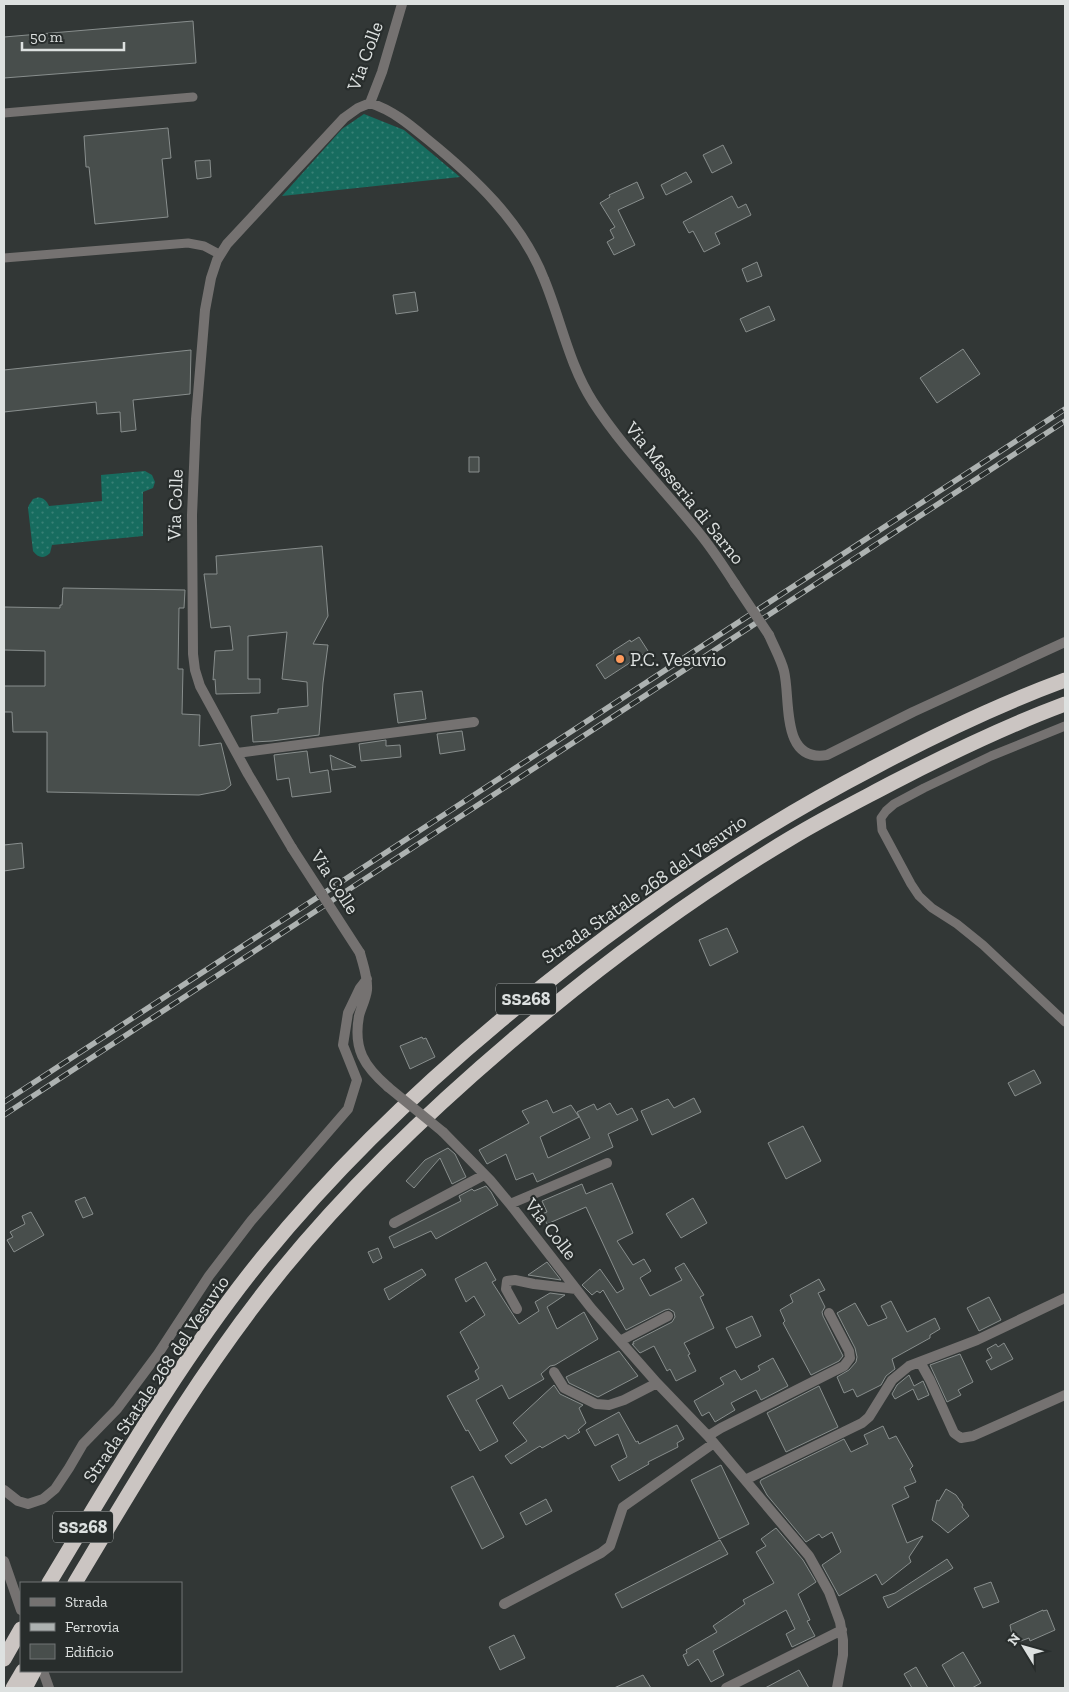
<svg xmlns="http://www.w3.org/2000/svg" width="1069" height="1692" viewBox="0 0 1069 1692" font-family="'Zilla Slab',serif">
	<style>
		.grass { fill: url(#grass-dots) }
		.building { fill: #484e4c; stroke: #888e8d }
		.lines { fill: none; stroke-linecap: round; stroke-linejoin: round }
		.lane { stroke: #757271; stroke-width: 9 }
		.street { stroke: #757271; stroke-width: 10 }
		.highway { stroke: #cbc5c2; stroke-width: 15 }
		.rail-casing { stroke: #adb2b1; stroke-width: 5.5 }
		.rail { stroke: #282d2c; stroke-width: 4; stroke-dasharray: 11; stroke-linecap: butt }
		.street-bridge { stroke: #757271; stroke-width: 10 }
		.poi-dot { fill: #ff9a5b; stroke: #282d2c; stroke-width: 2 }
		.labels { text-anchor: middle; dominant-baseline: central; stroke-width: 4.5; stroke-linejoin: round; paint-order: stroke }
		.shield { fill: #282d2c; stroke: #a7abaa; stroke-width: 1 }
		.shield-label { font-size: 18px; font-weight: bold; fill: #dde1e0 }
		.street-label { font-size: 19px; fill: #dde1e0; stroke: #282d2c }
		.poi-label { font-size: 19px; fill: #dde1e0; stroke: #282d2c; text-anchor: start }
	</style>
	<defs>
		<pattern id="grass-dots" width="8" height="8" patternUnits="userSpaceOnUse" patternTransform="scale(1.25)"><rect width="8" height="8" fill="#176c5f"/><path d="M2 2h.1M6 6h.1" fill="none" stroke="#388176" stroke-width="1.8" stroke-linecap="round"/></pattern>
	</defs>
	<rect width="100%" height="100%" fill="#323736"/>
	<path class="grass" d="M364 114 404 130 460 177 282 196 342 129Z
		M145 471 152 475 155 482 153 488 143 492V536L52 545 50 553C44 559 38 558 33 551L28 508 29 505 33 499C41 495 46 499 49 506L102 501 101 475Z"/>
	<path class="building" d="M193 21 196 63 4 78V37Z
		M168 128 171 158 162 159 168 217 95 224 89 167H86L84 136Z
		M723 145 732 163 712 173 703 155Z
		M210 160 211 177 197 179 195 161Z
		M686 172 692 182 666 195 661 185Z
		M637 182 644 198 618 210 635 245 614 255 607 242 614 238 610 230 615 227 600 203 610 197 609 195Z
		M732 196 738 208 746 204 751 215 715 233 720 244 704 252 693 231 689 233 683 222Z
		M757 262 762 276 747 282 742 269Z
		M415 292 418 311 396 314 393 295Z
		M769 306 775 320 746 332 740 319Z
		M963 349 980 374 937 403 920 378Z
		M191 350 190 394 133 400 136 430 121 432 120 412 97 414 96 402 4 412V370Z
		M469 457H479V472H469Z
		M322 546 328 616 313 644 328 645 323 683 319 735 272 741 253 742 251 716 278 713V709L308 706 307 682 282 679 287 632 248 636V679H260V693L216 694 215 679 213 680 215 651 233 650 230 626 211 628 204 574H217L216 556Z
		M63 588 185 590 184 608H179L178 669H183L182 714 200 715 199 746 221 743 231 785 225 790 199 795 47 792V732H13L12 712H4V686H45V651L4 650V607L60 608V605H62Z
		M639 637 648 651 605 679 596 665 614 653 613 651 630 640 631 642Z
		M422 691 426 719 398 723 394 694Z
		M462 731 465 750 440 754 437 734Z
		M386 740V746L400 745 401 757 361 761 359 744Z
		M307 751 310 773 328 770 331 792 292 797 289 778 277 780 274 755Z
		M330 755 356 767 332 770Z
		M22 843 24 868 4 871V845Z
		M727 928 738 952 710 966 699 940Z
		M422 1037 423 1039 426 1038 435 1057 410 1069 400 1046Z
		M1034 1070 1041 1083 1015 1096 1008 1083Z
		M694 1098 701 1112 652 1135 641 1111 668 1099 674 1108Z
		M547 1100 553 1113 571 1105 579 1117 540 1137 548 1158 590 1138 577 1112 594 1104 597 1110 610 1103 617 1115 632 1108 638 1120 608 1134 613 1147 537 1182 533 1173 516 1180 506 1154 487 1164 479 1150 529 1123 522 1111Z
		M803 1126 821 1161 786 1179 768 1143Z
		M448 1148 455 1154 466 1177 452 1184 440 1158 414 1188 406 1181 425 1160Z
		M612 1183 633 1233 617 1241 633 1265 644 1259 651 1271 640 1278 650 1296 682 1280 675 1268 684 1263 704 1295 700 1297 714 1328 684 1343 690 1354 688 1355 696 1371 676 1381 670 1369 667 1371 654 1346 640 1353 632 1344H634L633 1342 672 1322 675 1317 674 1312 669 1309 665 1310 626 1330 603 1290 600 1293 597 1291 592 1295 582 1285 600 1269 617 1293 624 1289 586 1207 547 1224 542 1214 547 1212 542 1201 582 1184 586 1194Z
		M486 1186 491 1192 498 1205 436 1239 431 1231 394 1248 389 1237 461 1201 459 1196 472 1189 474 1191Z
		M85 1197 93 1214 83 1218 75 1201Z
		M693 1198 707 1223 681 1238 666 1214Z
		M31 1212 44 1235 14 1252 7 1240 13 1237 10 1232 25 1224 22 1216Z
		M378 1248 382 1258 373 1263 368 1252Z
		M486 1262 496 1280 492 1282 519 1324 539 1311 535 1302 550 1293 565 1295 547 1307 557 1329 584 1312 598 1339 555 1365 550 1366 541 1374 544 1379 509 1399 502 1385 476 1400 498 1441 480 1451 468 1430 466 1431 447 1396 479 1379 475 1371 479 1368 460 1332 485 1315 474 1296 466 1302 455 1279Z
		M547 1262 561 1280 528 1275Z
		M422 1269 426 1275 389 1300 384 1289Z
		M819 1279 825 1290 818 1293 825 1307 822 1312 823 1316 843 1356 839 1361 811 1375 783 1323 785 1321 780 1310 793 1302 790 1295Z
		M989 1297 1001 1320 979 1331 967 1308Z
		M891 1301 907 1332 935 1318 940 1329 930 1335V1338L892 1359 895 1369 886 1376 881 1385 857 1397 853 1389 844 1393 837 1377 849 1370 856 1362 857 1357 855 1348 837 1313 855 1303 868 1326 887 1318 881 1306Z
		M752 1316 761 1336 736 1348 726 1328Z
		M1004 1343 1013 1359 991 1370 986 1361 992 1358 987 1349 996 1344 998 1347Z
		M619 1351 638 1376 598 1397 569 1383 566 1377Z
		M960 1354 973 1382 958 1390 961 1395 947 1402 930 1365Z
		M773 1358 788 1386 761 1400 756 1390 731 1403 735 1410 715 1422 709 1412 702 1416 694 1401 724 1384 720 1378 735 1370 741 1380 760 1370 758 1366Z
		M909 1375 914 1386 923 1381 929 1395 918 1400 913 1389 895 1399 892 1394 897 1385Z
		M554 1385 560 1394 583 1405 579 1408 586 1423 578 1430 580 1432 568 1439 565 1435 542 1448 540 1446 511 1464 505 1456 527 1441 513 1423Z
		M819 1386 838 1427 786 1452 767 1413Z
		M619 1412 636 1442 638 1441 639 1444 677 1425 684 1439 677 1443 678 1447 648 1462 649 1464 619 1481 611 1466 627 1457 618 1434 595 1446 586 1430Z
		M883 1426 889 1439 896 1436 913 1466 910 1469 916 1482 904 1487 909 1497 892 1505 907 1543 923 1536 909 1557 911 1562 882 1585 876 1574 839 1596 822 1565 841 1552 832 1532 822 1538 819 1534 806 1542 767 1495 760 1482 761 1480 844 1439 851 1452 868 1444 864 1435Z
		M721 1465 749 1524 719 1539 691 1480Z
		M473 1476 504 1537 482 1549 451 1487Z
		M946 1489 956 1495 963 1505 962 1507 969 1516 948 1533 940 1526 932 1520 937 1500 939 1501Z
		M546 1499 552 1511 526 1525 520 1513Z
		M776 1528 803 1560 816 1582 798 1594 810 1620 807 1621 815 1636 792 1647 786 1634 795 1629 786 1610 713 1651 724 1675 711 1682 698 1659 688 1666 683 1655 687 1653 686 1650 717 1632 713 1626 745 1604 743 1600 774 1583 756 1552 766 1546 761 1539Z
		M720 1540 728 1554 622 1608 615 1594Z
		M947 1559 953 1568 888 1608 883 1597 895 1593Z
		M991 1582 999 1602 983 1608 974 1588Z
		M1043 1610V1611L1047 1610 1055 1630 1030 1641 1029 1638 1018 1642 1015 1634 1012 1635 1010 1625Z
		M514 1635 525 1658 500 1670 489 1647Z
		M963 1652 981 1683 972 1688H955L942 1665Z
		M916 1667 928 1688H912L904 1674Z
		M799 1670 809 1688H765Z
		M643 1675 651 1688H614Z"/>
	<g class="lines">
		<path class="lane" d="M4 113 193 97
			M4 258 188 243 204 246 219 254
			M1065 726 991 756 924 788 894 804 886 811 881 818 882 830 911 884 919 896 932 908 957 924 983 945 1065 1022"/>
		<path class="street" d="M370 103C392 110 409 124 427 139 474 177 522 222 544 279 561 320 569 365 593 402 624 450 665 490 700 534 713 550 724 567 735 584
			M769 635C774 647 781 659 784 671 791 699 780 763 827 755L913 712 1065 642
			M237 753 474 722
			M292 848 248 774 200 686 195 670 193 654 192 515 196 419 205 310 211 278 217 260 227 244 344 118 358 108 370 103 382 72 402 4
			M360 953C363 965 368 977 367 990 366 999 361 1008 359 1016 353 1049 364 1066 388 1087
			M443 1132 490 1180 510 1204 591 1308 657 1383 708 1436 809 1556 829 1592 840 1622 843 1640V1655L837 1688
			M510 1204 607 1163
			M394 1223 484 1175
			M517 1309 506 1289 507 1281 515 1280 534 1284 576 1289
			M620 1341 668 1316
			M920 1362 930 1380 954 1433 961 1438 973 1436 1065 1395
			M554 1372 564 1388 596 1404 609 1405 624 1400 657 1383
			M708 1436 721 1428 844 1366 850 1358 849 1351 829 1313
			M745 1480 862 1423 869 1417 892 1380 909 1366 977 1340 1065 1298
			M4 1490 18 1501 28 1504 43 1499 55 1489 69 1468 83 1444 117 1409 158 1354 209 1276 251 1221 348 1109 357 1080 343 1045 348 1013 360 988 367 979
			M4 1561 21 1610
			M504 1604 601 1553 610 1546 623 1507 714 1443
			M43 1671 49 1688
			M726 1688 842 1630"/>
		<path class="highway" d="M49 1583C116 1472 181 1358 263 1257 334 1170 415 1092 500 1021 617 923 740 837 875 767 937 734 1000 704 1065 680
			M75 1583C139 1476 202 1368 281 1271 351 1185 431 1109 516 1037 602 964 694 896 791 838 824 818 858 801 892 783 948 754 1006 726 1065 704
			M4 1659 21 1629
			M13 1688 23 1671
			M25 1688 34 1671"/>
		<g class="rail-casing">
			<path id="rail" d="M4 1102 1065 409
				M4 1115 1065 421"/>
		</g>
		<use href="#rail" class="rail"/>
		<path class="street-bridge" d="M735 584 769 635
			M292 848 360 953
			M388 1087 443 1132"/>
	</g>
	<circle class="poi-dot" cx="620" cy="659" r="5"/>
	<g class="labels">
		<g class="shield">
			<rect x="496" y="983.5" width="60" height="31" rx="4"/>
			<rect x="53" y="1511.5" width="60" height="31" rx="4"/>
		</g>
		<g class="shield-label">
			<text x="526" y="999">SS268</text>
			<text x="83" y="1527">SS268</text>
		</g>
		<g class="street-label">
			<text transform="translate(365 56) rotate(-70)">Via Colle</text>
			<text transform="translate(685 493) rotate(51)">Via Masseria di Sarno</text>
			<text transform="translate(175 505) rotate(-88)">Via Colle</text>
			<text transform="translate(335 882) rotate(57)">Via Colle</text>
			<text transform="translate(644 889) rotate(-35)">Strada Statale 268 del Vesuvio</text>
			<text transform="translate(551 1229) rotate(52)">Via Colle</text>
			<text transform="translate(156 1379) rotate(-56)">Strada Statale 268 del Vesuvio</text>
		</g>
		<g class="poi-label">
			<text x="630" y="659">P.C. Vesuvio</text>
		</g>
	</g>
	<rect width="1069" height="1692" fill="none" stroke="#dde1e0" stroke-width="10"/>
	<rect x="20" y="1582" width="162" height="90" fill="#282d2c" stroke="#707574"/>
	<rect x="30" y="1598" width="25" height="8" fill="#757271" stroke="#707574"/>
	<text x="65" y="1607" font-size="15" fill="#dde1e0">Strada</text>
	<rect x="30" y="1623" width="25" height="8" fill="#adb2b1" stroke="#707574"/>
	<text x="65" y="1632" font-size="15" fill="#dde1e0">Ferrovia</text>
	<rect x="30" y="1644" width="25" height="15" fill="#484e4c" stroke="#707574"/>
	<text x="65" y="1657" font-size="15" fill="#dde1e0">Edificio</text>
	<g transform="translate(1024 1647) rotate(307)" stroke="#282d2c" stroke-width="4" paint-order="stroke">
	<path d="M0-4L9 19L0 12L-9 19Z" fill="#dde1e0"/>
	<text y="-8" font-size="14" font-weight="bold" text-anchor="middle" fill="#dde1e0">N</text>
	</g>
	<path d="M22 42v8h102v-8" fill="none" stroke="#dde1e0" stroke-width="2.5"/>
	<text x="30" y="42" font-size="15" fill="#dde1e0" stroke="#282d2c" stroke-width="4" paint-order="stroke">50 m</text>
</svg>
